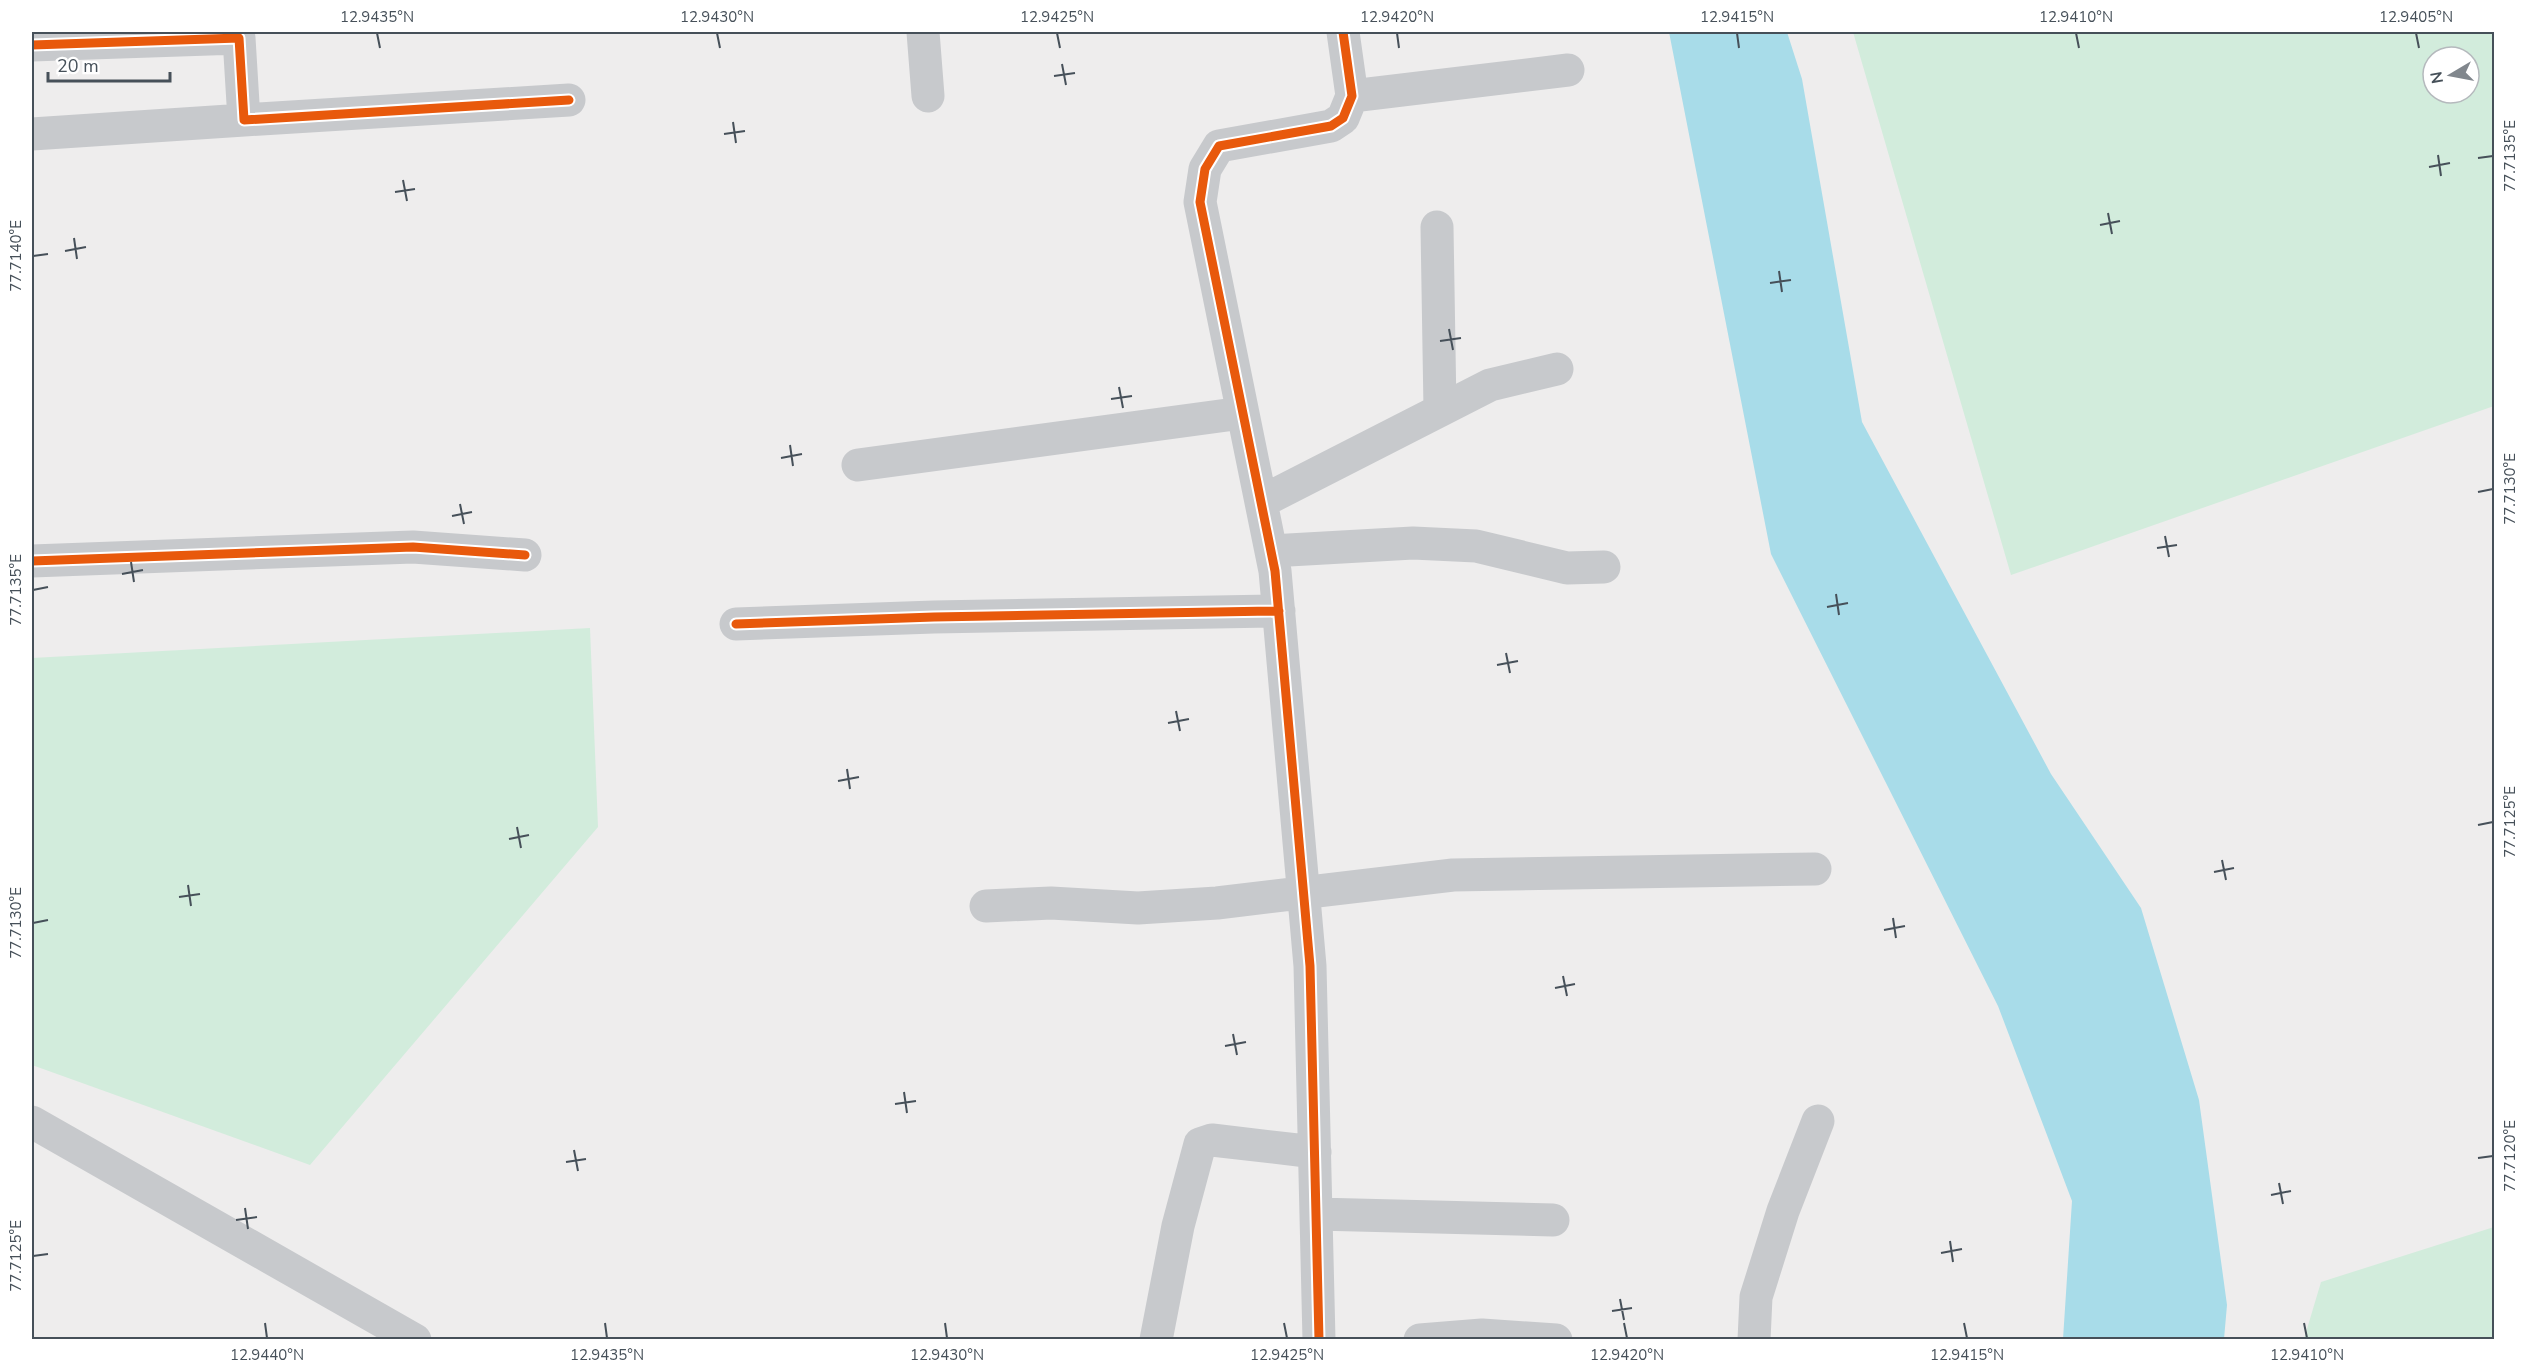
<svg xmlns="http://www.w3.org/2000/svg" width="2526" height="1371" viewBox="0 0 2526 1371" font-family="'Nunito Sans',sans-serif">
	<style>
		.green { fill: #d2ecdc; fill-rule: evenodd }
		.water { fill: #a8dce9 }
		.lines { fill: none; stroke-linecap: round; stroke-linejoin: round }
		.street { stroke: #c7c9cc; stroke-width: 33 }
		.cycleway-casing { stroke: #fff; stroke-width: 13 }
		.cycleway { stroke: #e8590c; stroke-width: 9 }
		.ticks { fill: none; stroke: #465059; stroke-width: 2 }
		.neatline { fill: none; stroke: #465059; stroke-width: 2 }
		.ticks-label { font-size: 15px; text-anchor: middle; fill: #465059 }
	</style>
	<rect width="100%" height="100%" fill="#eeeded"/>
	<path class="green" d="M1853 32H2494V406L2011 575ZM2433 57H2469V93H2433Z
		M590 628 598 827 310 1165 32 1065V658Z
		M2494 1227V1339H2304L2321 1282Z"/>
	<path class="water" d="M1669 32H1787L1802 79 1862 422 2051 774 2141 908 2199 1100 2227 1305 2224 1339H2063L2072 1201 1998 1006 1771 554Z"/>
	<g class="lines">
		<path class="street" d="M923 32 928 96
			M32 45 239 38 244 120 569 100
			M1352 96 1568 70
			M32 134 244 120
			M1437 227 1440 409
			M858 465 1242 413
			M1261 502 1490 385 1557 369
			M1271 551 1413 543 1476 546 1567 568 1604 567
			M32 561 413 547 525 555
			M736 624 934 617 1279 611
			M986 906 1051 903 1138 908 1217 903 1453 875 1815 869
			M32 1122 415 1340
			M1316 1214 1553 1220
			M1156 1340 1178 1226 1200 1144 1212 1140 1315 1152
			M1319 1340 1310 966 1275 571 1200 202 1205 169 1219 146 1331 126 1343 118 1352 96 1343 32
			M1420 1340 1482 1335 1556 1340
			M1754 1340 1756 1297 1783 1211 1818 1121"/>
		<g class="cycleway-casing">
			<path id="cycleway" d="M32 45 239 38 244 120 569 100
				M32 561 413 547 525 555
				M736 624 934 617 1279 611
				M1319 1340 1310 966 1275 571 1200 202 1205 169 1219 146 1331 126 1343 118 1352 96 1343 32"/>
		</g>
		<use href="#cycleway" class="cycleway"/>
	</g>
	<path class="ticks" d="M377 33 380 48M717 33 720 48M1057 33 1060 48M1397 33 1399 48M1737 33 1739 48M2076 33 2079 48M2416 33 2419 48M1062 64 1066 85M1054 76 1075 73M733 122 736 143M724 134 745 131M2438 155 2441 176M2478 158 2493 156M2429 167 2450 163M403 180 407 201M395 192 415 189M2108 213 2112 234M2100 225 2120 221M74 238 77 259M65 251 86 247M33 256 48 254M1779 271 1782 292M1770 283 1791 280M1449 329 1453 350M1440 341 1461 338M1119 387 1123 408M1111 399 1132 396M790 445 793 466M781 458 802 454M2478 492 2493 489M460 504 464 524M452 516 472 512M2165 536 2169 557M2157 548 2177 545M131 562 134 582M122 574 143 570M33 590 48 587M1836 594 1839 615M1827 607 1848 603M1506 653 1510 673M1497 665 1518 661M1176 711 1180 731M1168 723 1189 719M847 769 850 789M838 781 859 777M2478 825 2493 822M517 827 521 848M509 839 529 835M2222 860 2226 880M2214 872 2234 868M188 885 191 906M179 897 200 894M1893 918 1896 938M33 923 48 920M1884 930 1905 926M1563 976 1567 996M1555 988 1575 984M1233 1034 1237 1055M1225 1046 1246 1042M904 1092 907 1113M895 1104 916 1101M574 1150 578 1171M2478 1158 2493 1156M566 1162 586 1159M2279 1183 2283 1204M2271 1195 2291 1191M245 1208 248 1229M236 1220 257 1217M1950 1241 1953 1262M1941 1253 1962 1249M33 1256 48 1254M1620 1299 1624 1320M1612 1311 1632 1308M265 1323 267 1338M605 1323 607 1338M945 1323 947 1338M1284 1323 1287 1338M1624 1323 1627 1338M1964 1323 1967 1338M2304 1323 2307 1338"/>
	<rect width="2526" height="1371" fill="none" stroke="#ffffff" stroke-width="66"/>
	<g transform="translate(2451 75) rotate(260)"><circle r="28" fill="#ffffff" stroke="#b5b9bd" stroke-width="1.5"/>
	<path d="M0-4.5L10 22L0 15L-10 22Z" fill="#81878d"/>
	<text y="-9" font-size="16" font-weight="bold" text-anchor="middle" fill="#465059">N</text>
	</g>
	<path d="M48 72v9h122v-9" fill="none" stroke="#465059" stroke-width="3"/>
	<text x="57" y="72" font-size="18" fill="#465059" stroke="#ffffff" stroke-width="4.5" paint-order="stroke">20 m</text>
	<rect x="33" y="33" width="2460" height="1305" class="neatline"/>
	<g class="ticks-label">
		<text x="377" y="22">12.9435°N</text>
		<text x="717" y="22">12.9430°N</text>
		<text x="1057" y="22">12.9425°N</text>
		<text x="1397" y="22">12.9420°N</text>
		<text x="1737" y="22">12.9415°N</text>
		<text x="2076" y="22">12.9410°N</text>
		<text x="2416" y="22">12.9405°N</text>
		<text transform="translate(2510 156) rotate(-90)" y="5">77.7135°E</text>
		<text transform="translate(16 256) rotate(-90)" y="5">77.7140°E</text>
		<text transform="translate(2510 489) rotate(-90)" y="5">77.7130°E</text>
		<text transform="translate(16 590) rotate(-90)" y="5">77.7135°E</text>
		<text transform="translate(2510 822) rotate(-90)" y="5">77.7125°E</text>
		<text transform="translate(16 923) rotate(-90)" y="5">77.7130°E</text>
		<text transform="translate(2510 1156) rotate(-90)" y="5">77.7120°E</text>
		<text transform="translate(16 1256) rotate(-90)" y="5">77.7125°E</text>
		<text x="267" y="1360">12.9440°N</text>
		<text x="607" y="1360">12.9435°N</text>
		<text x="947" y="1360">12.9430°N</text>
		<text x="1287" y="1360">12.9425°N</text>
		<text x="1627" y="1360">12.9420°N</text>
		<text x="1967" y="1360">12.9415°N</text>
		<text x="2307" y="1360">12.9410°N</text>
	</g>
</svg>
